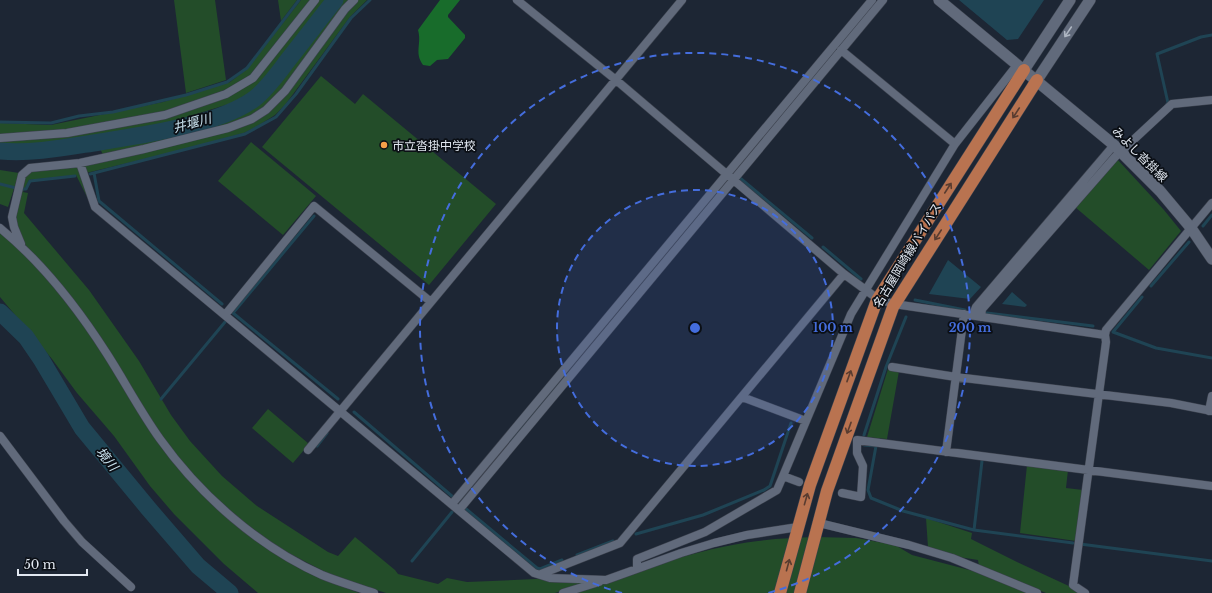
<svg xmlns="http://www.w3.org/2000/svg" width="1212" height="593" viewBox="0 0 1212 593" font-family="'Libre Baskerville','Noto Sans JP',serif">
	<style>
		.green { fill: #234d29 }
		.forest { fill: #186c2b }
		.water { fill: #1f4454 }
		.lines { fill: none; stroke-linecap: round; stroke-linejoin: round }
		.stream { stroke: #1f4454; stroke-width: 3 }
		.river { stroke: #1f4454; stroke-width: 17 }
		.minor-casing { stroke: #3c424e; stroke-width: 9 }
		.secondary-casing { stroke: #3c424e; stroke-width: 12 }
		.primary-casing { stroke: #3c424e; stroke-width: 13 }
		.minor { stroke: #616a7b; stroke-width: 8 }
		.secondary { stroke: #616a7b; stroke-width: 11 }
		.primary { stroke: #b97350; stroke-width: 12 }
		.oneway { stroke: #aeb6c2 }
		.oneway2 { stroke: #593c30 }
		.ring { fill: none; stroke: #446ddd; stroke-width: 2; stroke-dasharray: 7 5 }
		.poi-dot { fill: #f7a149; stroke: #0b0f15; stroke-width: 1.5 }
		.labels { text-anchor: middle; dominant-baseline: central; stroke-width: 3.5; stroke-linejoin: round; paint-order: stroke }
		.poi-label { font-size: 12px; fill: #e2e8f1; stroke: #0b0f15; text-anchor: start }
		.street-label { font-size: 12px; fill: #e2e8f1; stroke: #0b0f15 }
		.water-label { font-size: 13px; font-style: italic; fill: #cae3ef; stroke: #0b0f15 }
		.centre { fill: #446ddd; stroke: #0b0f15; stroke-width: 2 }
		.ring-label { font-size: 12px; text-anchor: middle; font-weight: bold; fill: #446ddd; stroke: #0b0f15; stroke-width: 3.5; stroke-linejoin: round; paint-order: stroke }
	</style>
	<rect width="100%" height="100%" fill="#1d2634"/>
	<path class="green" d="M174 0H215L226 80 186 93Z
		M278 0H297L281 21Z
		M301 0H313L252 75 238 85 179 107 143 117 63 132 0 136V123L51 125 163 102 230 82 247 69Z
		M318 0H328L271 73 255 90 232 103 161 125 102 138 21 148 0 147V140L125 126 251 82Z
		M338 0H350L294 74 266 107 250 117 232 125 103 155 99 146C146 138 231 127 266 95 295 68 313 30 338 0Z
		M357 0H367L350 17 285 105 275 115 256 127 244 133 182 150 86 173 84 167 85 163 170 145 267 112Z
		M321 76 355 104 363 94 496 204 429 285 262 147Z
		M251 142 316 196 283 235 218 181Z
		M1117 159 1164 210 1181 231 1149 270 1075 207Z
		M75 165 79 167 91 205 76 175 29 180 23 192 28 193 24 213 89 290 139 361 171 415 190 441 222 476 257 506 328 552 338 556 355 537 395 570 398 574 438 584 447 578 467 582 536 579 594 581 555 593H386L333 576 281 549 245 523 215 497 186 467 163 439 109 352 26 246 21 236 14 216 23 177 31 170Z
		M0 170 19 173 8 207 0 204Z
		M0 231 44 272 73 308 134 402 223 513 330 582 359 593H258L224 564 174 514 150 486 114 436 77 393 52 359 0 297Z
		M888 369 899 371 887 439 867 437Z
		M268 409 309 444 293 463 252 428Z
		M1027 465 1068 470 1066 488 1083 490 1076 541 1020 533Z
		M926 518 972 533 971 539 1017 562 1084 593H1046L979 566 978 560 959 557 928 547Z
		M816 537 856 538 895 545 912 555 977 572 1029 593H573C630 573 698 548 758 541 777 538 796 538 816 537Z"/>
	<path class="forest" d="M440 0H460L448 15V17L465 35V38L448 59 437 60 430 66 423 65C414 52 422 44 418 30Z"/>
	<path class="water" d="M959 0H1044L1018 39 1007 40Z
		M948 260 981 287 970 299 929 294Z
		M1012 292 1027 305 1025 307 1002 304Z"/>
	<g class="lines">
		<path class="stream" d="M1167 104 1168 103 1157 54 1201 37 1212 35
			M0 122 51 123 79 116 113 112 186 95 227 82 247 68 299 0
			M94 173 99 201 222 304
			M90 174 245 134 276 117 296 94 351 18 370 0
			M740 178 812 238
			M0 184 16 188
			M23 189H26L30 181 75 176
			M314 216 233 313 338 399
			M1203 226 1212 215
			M823 247 861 279
			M1151 286 1189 242
			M1142 297 1113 332 1156 348 1212 358
			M915 300 965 310
			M987 313 1093 326
			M161 399 225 322
			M354 412 453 497
			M864 435 886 367 906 317
			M864 445 876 446 868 490 871 498 903 511 974 530 1073 543
			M317 446 327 433
			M459 503 723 185
			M465 508 537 568 540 569 562 560
			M974 530 982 461
			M636 534 703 515 764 490 770 486 791 423
			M1080 544 1212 561
			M577 555 613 541
			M412 561 452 512"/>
		<path class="river" d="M0 151C33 154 67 147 100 142 146 134 216 126 254 99 267 89 278 73 288 60 304 40 319 20 335 0
			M0 312 26 337 41 359 82 428 148 508 198 566 230 593"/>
		<g class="minor-casing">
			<path id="minor" d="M517 0 616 80 844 274 878 299 894 304 1105 335
				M841 50 955 144
				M0 138 67 133 165 115 226 94 253 78 315 0
				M80 163 95 207 534 573 550 578 606 580 681 553 714 543 747 535 798 527
				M0 228C43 263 77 307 107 354 125 382 140 411 160 439 200 495 259 547 322 575 339 582 357 587 374 593
				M21 244 14 227 12 217 22 175 30 168 80 163 144 149 228 128 252 119 266 110 285 91 345 9 354 0
				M225 315 314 206 431 302
				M973 315 976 307 1114 145
				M981 317 982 309 1115 157 1172 104 1212 100
				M892 367 956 377 1171 403 1212 411
				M742 397 806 421
				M1209 411 1212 396
				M0 436 64 521 82 542 131 587
				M308 450 682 0
				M946 452 964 314
				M783 476 851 314 955 144 1017 65
				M842 493 861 497 863 466 857 453V440L1212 486
				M452 504 872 0
				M459 510 883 0
				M819 523 909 545 952 558 1037 593
				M637 568V559L705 532 777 490 783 476 799 482
				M541 574 620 543 844 274
				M563 593 599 582
				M1085 593 1073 585 1106 342 1105 335 1106 330 1212 203"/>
		</g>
		<g class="secondary-casing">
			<path id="secondary" d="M939 0 1114 145 1160 191 1191 228 1212 259
				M1024 70 1070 0
				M1037 80 1090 0"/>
		</g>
		<g class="primary-casing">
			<path id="primary" d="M780 593 810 485 877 300 1024 70
				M800 593 827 491 893 307 1037 80"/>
		</g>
		<use href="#minor" class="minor"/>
		<use href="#secondary" class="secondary"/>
		<use href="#primary" class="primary"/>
	</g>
	<defs><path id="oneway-shaft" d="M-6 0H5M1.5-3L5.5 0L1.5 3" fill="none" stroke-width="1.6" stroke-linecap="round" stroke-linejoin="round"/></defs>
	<use class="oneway" href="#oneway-shaft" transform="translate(1068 32) rotate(124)"/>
	<g class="oneway2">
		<use href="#oneway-shaft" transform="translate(1016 113) rotate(123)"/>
		<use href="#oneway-shaft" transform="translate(948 188) rotate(-57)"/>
		<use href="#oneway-shaft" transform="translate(938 235) rotate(123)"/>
		<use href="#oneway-shaft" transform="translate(849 376) rotate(-70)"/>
		<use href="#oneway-shaft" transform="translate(849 428) rotate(110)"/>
		<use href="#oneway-shaft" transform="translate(806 499) rotate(-74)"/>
		<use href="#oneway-shaft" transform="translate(788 565) rotate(-75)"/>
	</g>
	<circle cx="695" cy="328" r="138" fill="#446ddd" fill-opacity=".12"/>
	<g class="ring">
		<circle cx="695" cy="328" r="138"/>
		<path d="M622 593A275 275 0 1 1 768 593"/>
	</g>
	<circle class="poi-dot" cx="384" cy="145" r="4"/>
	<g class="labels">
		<g class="poi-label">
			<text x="392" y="145">市立沓掛中学校</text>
		</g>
		<g class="street-label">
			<text transform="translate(1140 154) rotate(45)">みよし沓掛線</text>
			<text transform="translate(907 255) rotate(-59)">名古屋岡崎線バイパス</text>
		</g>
		<g class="water-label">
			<text transform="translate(192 123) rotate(-15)">井堰川</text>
			<text transform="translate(107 459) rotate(51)">境川</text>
		</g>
	</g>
	<circle cx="695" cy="328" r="6" class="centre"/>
	<g class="ring-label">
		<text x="833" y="332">100 m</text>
		<text x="970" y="332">200 m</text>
	</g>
	<path d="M18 569v6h69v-6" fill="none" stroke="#e2e8f1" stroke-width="2"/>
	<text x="24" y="569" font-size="12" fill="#e2e8f1" stroke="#0b0f15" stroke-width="3" paint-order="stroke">50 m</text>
</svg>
